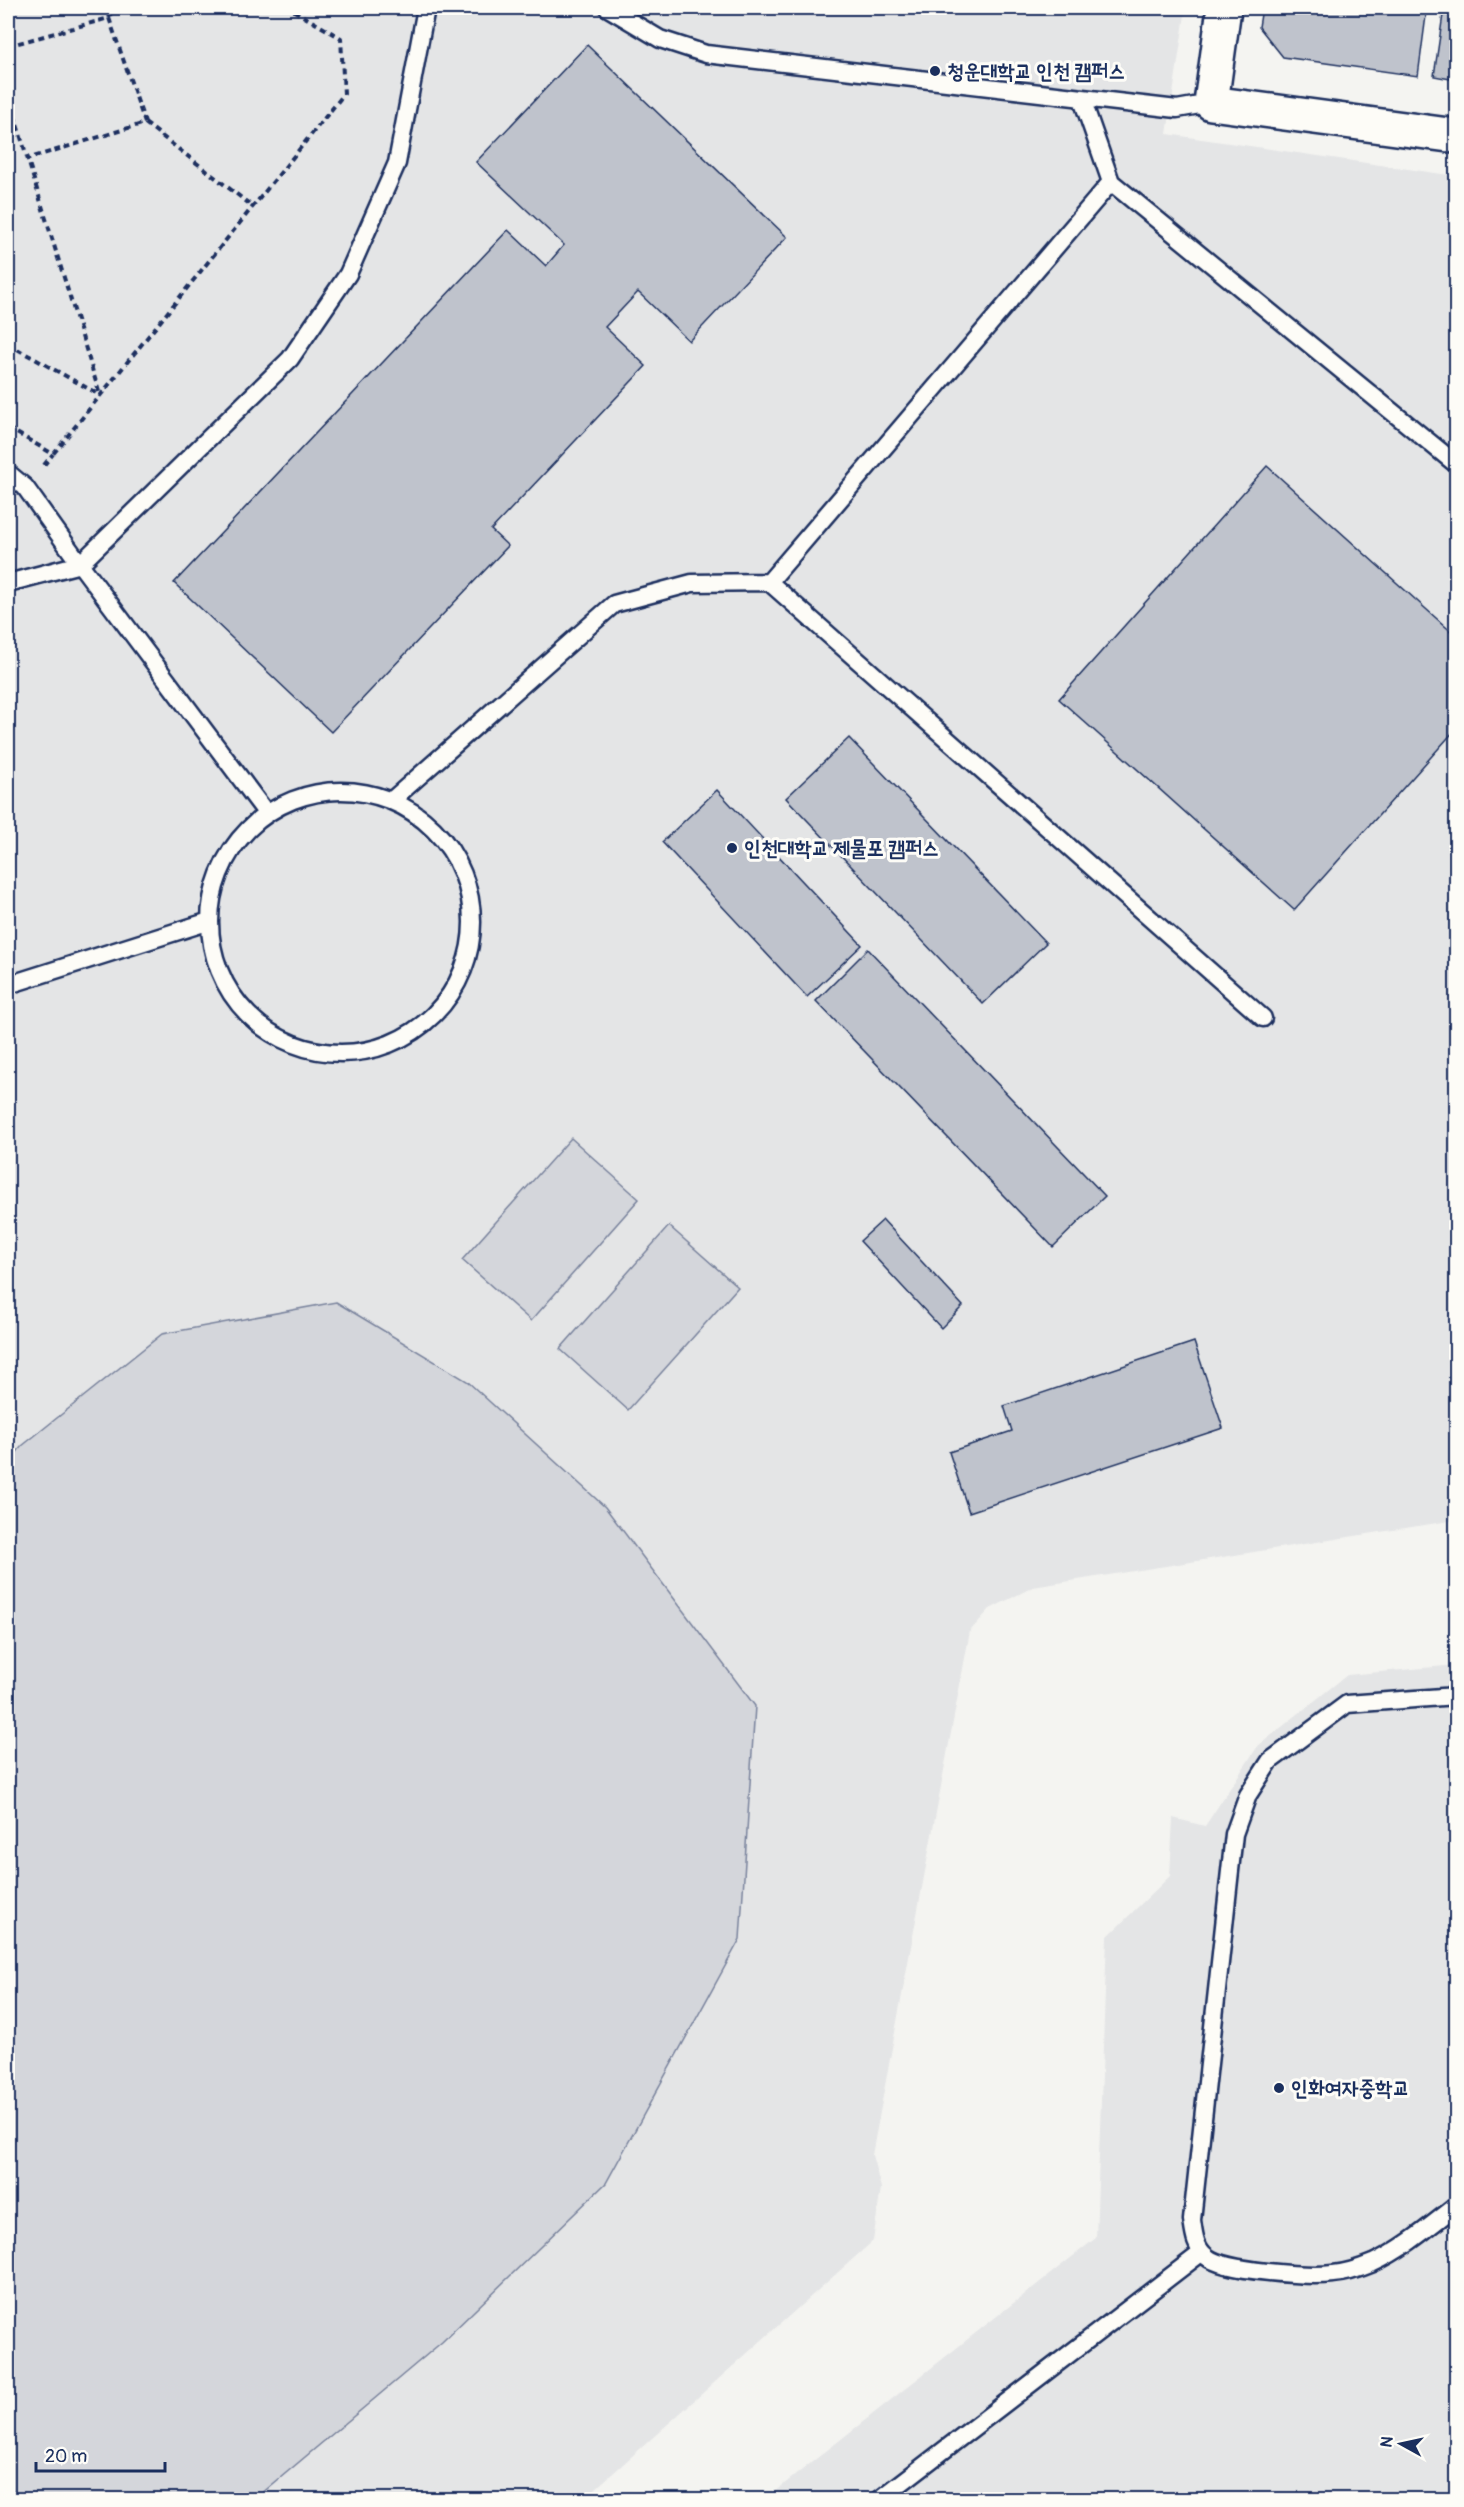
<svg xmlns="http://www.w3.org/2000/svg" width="1464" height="2507" viewBox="0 0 1464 2507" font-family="Pangolin,'Poor Story',sans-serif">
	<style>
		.built { fill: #e4e5e6 }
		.green { fill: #d4d6db; stroke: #78829c; stroke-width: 1.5 }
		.building { fill: #bfc3cc; stroke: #1b2f5e; stroke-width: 1.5 }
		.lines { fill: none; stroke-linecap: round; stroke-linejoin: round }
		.service-casing { stroke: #1b2f5e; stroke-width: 21 }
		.minor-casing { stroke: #1b2f5e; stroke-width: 38 }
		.path { stroke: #1b2f5e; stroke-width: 4; stroke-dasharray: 6 4.5; stroke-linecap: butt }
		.service { stroke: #fdfcf7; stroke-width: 16 }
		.minor { stroke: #fdfcf7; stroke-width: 33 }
		.poi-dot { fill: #1b2f5e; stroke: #fdfcf7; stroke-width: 2 }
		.labels { text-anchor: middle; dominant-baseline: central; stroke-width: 6; stroke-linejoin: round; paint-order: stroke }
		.poi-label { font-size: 21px; font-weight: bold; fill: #1b2f5e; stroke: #fdfcf7; text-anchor: start }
	</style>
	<rect width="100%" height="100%" fill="#f4f4f1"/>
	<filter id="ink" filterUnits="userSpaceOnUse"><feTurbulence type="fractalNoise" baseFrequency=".0167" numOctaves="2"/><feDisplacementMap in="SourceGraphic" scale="12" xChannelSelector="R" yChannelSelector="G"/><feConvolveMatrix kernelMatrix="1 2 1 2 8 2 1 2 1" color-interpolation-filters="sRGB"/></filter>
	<g filter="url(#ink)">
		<path class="built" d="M8 8H1186L1167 134 1456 176V1520L1033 1587 990 1609 970 1631 872 2155 881 2188 873 2241 594 2490 591 2499 8 2500Z
			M1456 1665V2499L764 2500 1096 2238 1107 1937 1170 1876 1173 1818 1205 1826 1258 1746 1347 1675Z"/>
		<path class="green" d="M571 1138 639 1199 531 1321 462 1260Z
			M669 1226 738 1287 628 1410 560 1349Z
			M336 1302 467 1381 605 1507 755 1706 740 1939 606 2183 442 2342 255 2499H8V1463L22 1446 162 1334Z"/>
		<path class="building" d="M1262 8H1427L1418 76 1283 57 1259 27Z
			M1444 8H1456V80L1434 76Z
			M587 45 787 237 689 341 638 292 605 327 646 366 491 530 508 546 331 732 174 583 508 230 546 266 564 245 476 162Z
			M1267 466 1456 636V729L1294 910 1059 699Z
			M849 738 1046 943 983 1004 786 798Z
			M717 790 862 945 807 997 662 842Z
			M868 949 1105 1196 1053 1247 816 1001Z
			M883 1220 963 1306 941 1328 860 1241Z
			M1194 1342 1223 1428 969 1512 949 1452 1012 1431 1004 1406Z"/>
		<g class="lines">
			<g class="service-casing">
				<path id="service" d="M608 8 660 39 706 54 1177 109 1211 103
					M1082 99 1111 182 1456 464
					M8 473 25 487 80 564 267 814
					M769 582 1263 1018
					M8 583 80 564 290 359 348 274 397 163 426 8
					M210 922a131 131 0 1 1 262 0a131 131 0 1 1-262 0Z
					M392 800 614 604 692 583 769 582 1111 182
					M8 985 210 921
					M1456 1696 1347 1704 1270 1761 1248 1795 1234 1834 1192 2220C1194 2234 1195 2248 1207 2257 1223 2271 1310 2277 1333 2274 1347 2273 1361 2268 1373 2263 1403 2249 1430 2226 1456 2206
					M879 2500 1201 2253"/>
			</g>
			<g class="minor-casing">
				<path id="minor" d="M1224 8 1211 103 1456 136"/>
			</g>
			<path class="path" d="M109 18 113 8
				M8 46 109 18 145 123 27 159
				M8 95 100 395
				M145 123 252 206
				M8 344 100 395
				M8 428 53 454 344 94 341 38 289 8
				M44 465 53 454"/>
			<use href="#service" class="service"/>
			<use href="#minor" class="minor"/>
		</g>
	</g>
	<g class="poi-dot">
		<circle cx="935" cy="71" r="6"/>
		<circle cx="732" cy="848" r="6"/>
		<circle cx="1279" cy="2088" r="6"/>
	</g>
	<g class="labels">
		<g class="poi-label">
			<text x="947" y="71">청운대학교 인천 캠퍼스</text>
			<text x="744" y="848">인천대학교 제물포 캠퍼스</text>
			<text x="1291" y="2088">인화여자중학교</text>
		</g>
	</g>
	<rect width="1464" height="2507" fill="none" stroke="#fdfcf7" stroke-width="30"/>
	<rect x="15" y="15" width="1434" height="2477" fill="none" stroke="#1b2f5e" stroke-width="2" filter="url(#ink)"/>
	<g transform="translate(1401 2444) rotate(278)" stroke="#fdfcf7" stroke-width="4.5" paint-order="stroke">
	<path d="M0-4.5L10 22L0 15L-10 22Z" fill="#1b2f5e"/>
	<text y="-9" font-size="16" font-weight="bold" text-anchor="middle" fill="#1b2f5e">N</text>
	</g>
	<path d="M36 2462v9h129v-9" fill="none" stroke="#1b2f5e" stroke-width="3"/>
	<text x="45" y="2462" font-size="18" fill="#1b2f5e" stroke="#fdfcf7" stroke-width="4.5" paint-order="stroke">20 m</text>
</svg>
